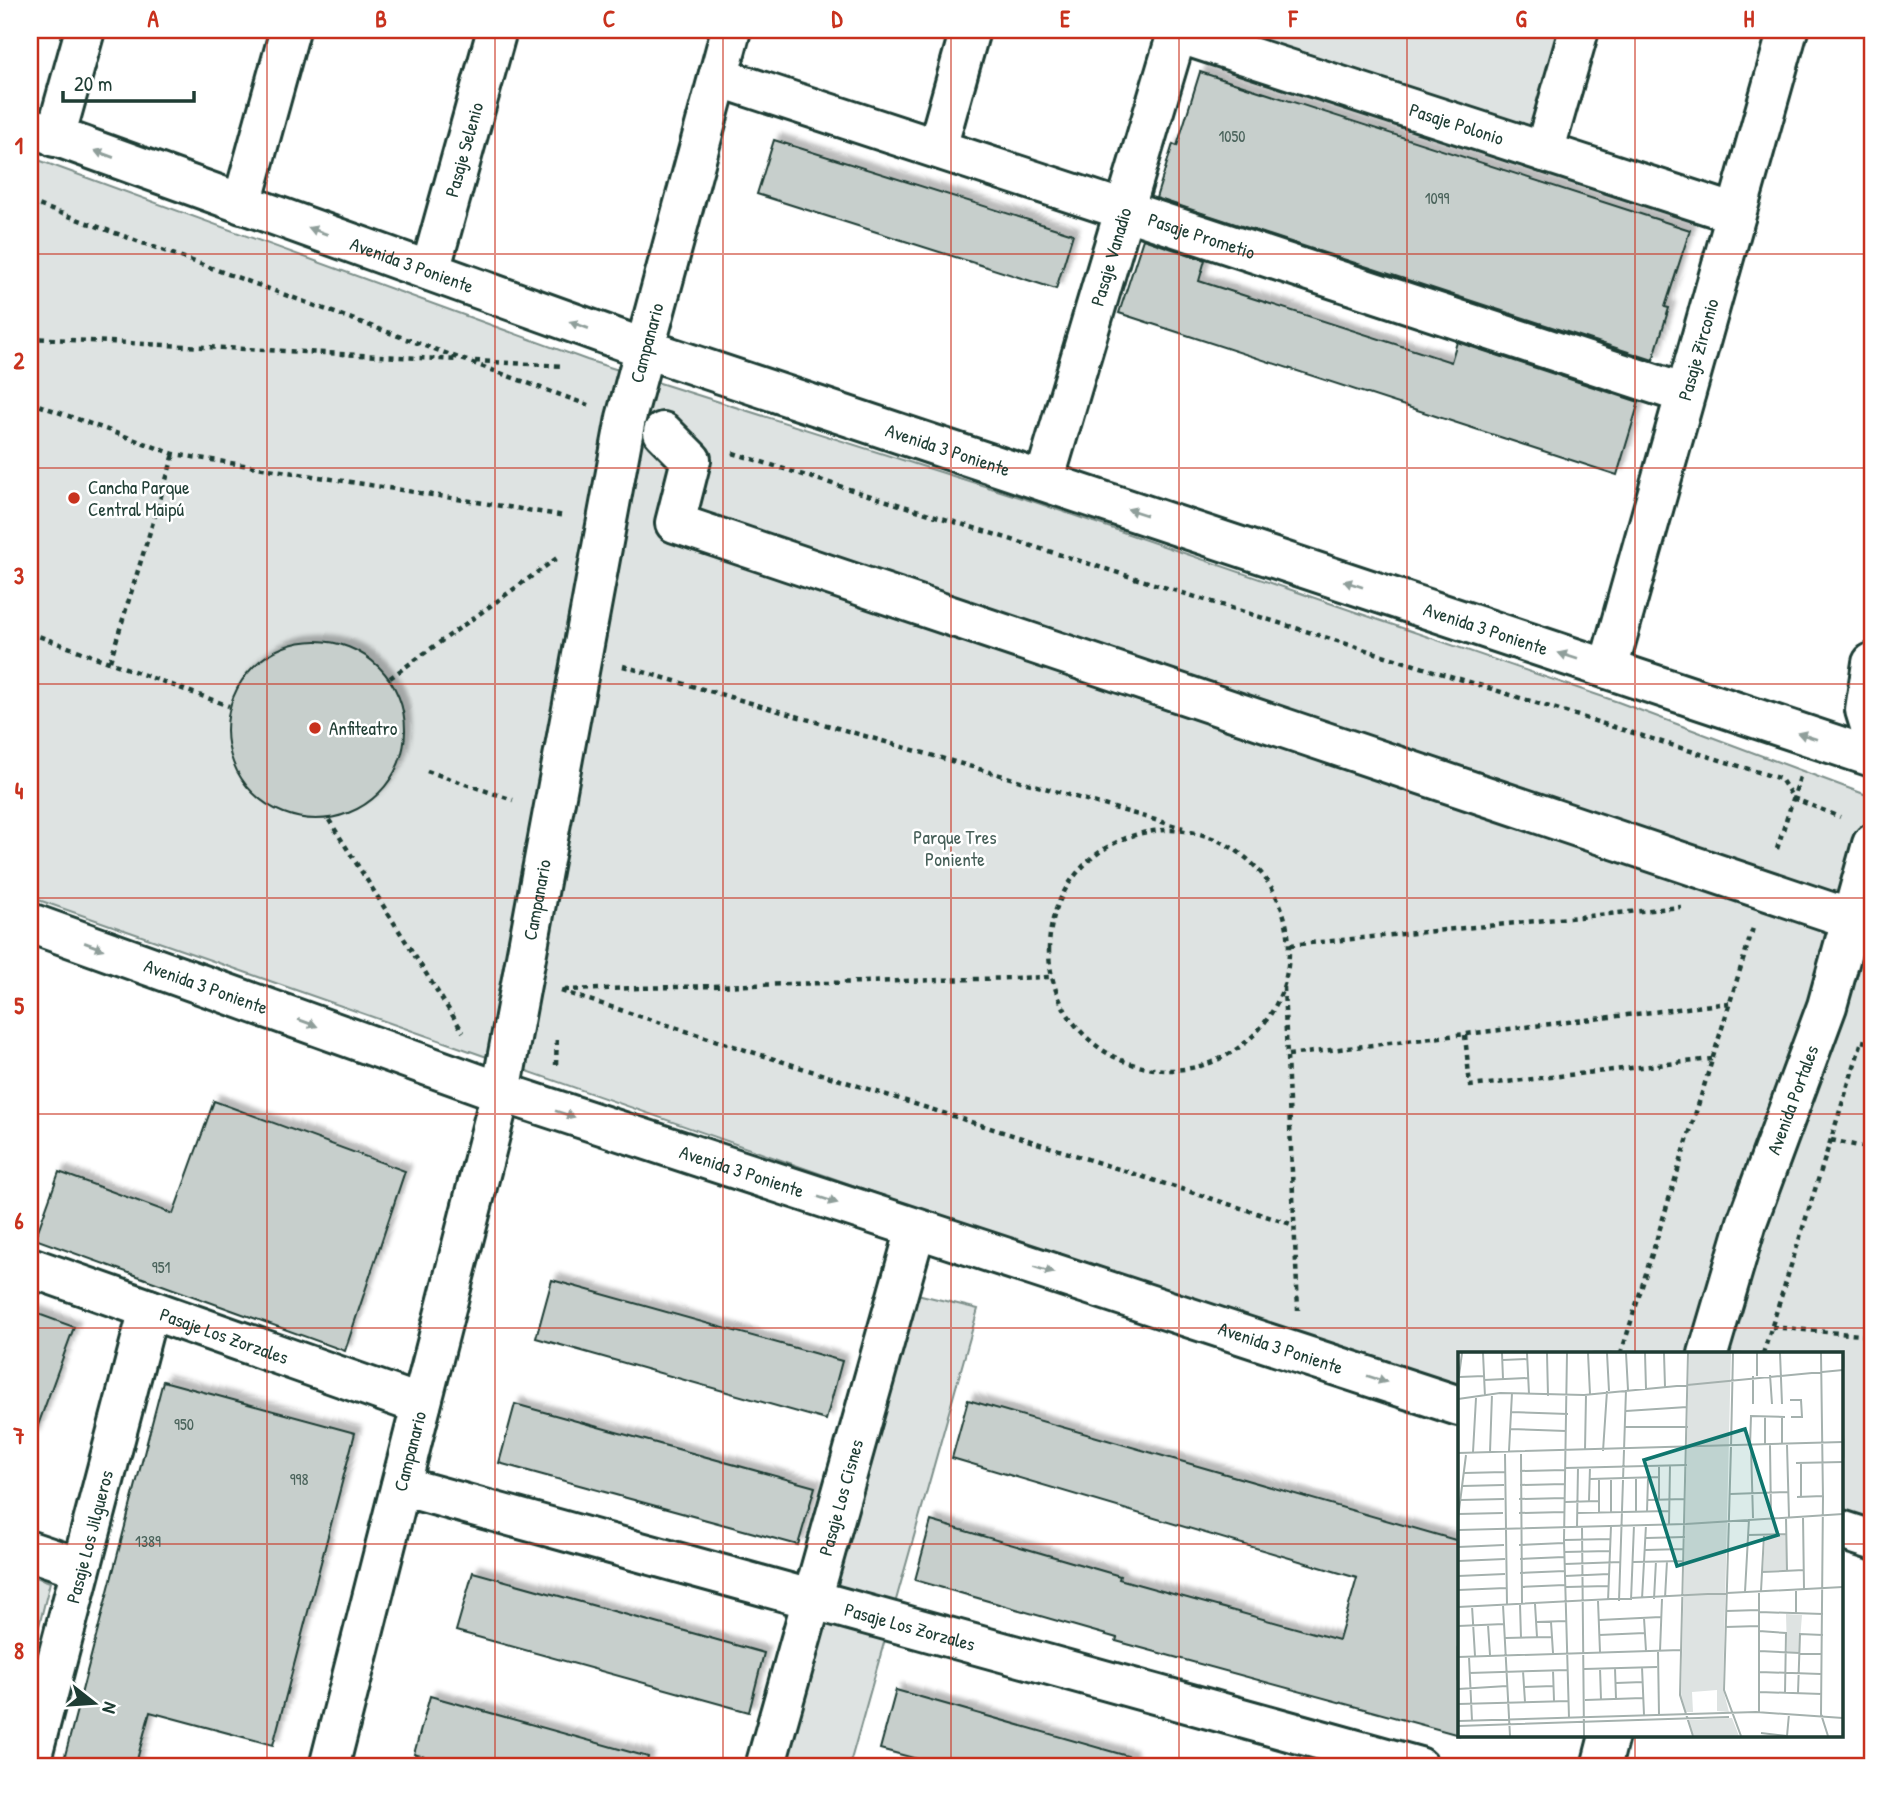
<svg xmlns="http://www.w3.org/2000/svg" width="1902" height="1797" viewBox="0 0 1902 1797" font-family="'Patrick Hand',sans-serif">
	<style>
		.green { fill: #dee3e2; stroke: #7e908b; stroke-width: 2 }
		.building { fill: #c7cfcc; stroke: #1f3d34; stroke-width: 2; filter: url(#shadow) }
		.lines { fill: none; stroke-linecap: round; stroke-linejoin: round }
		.street-casing { stroke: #1f3d34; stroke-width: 44 }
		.secondary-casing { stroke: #1f3d34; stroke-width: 44 }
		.path { stroke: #1f3d34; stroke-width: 4.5; stroke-dasharray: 5 5; stroke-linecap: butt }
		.street { stroke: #fff; stroke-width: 38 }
		.secondary { stroke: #fff; stroke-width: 38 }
		.oneway { fill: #8f9e9a }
		.grid { fill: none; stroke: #c8321e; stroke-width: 2; stroke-opacity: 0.55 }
		.poi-dot { fill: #c8321e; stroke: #fff; stroke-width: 2.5 }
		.labels { text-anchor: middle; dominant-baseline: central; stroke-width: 5; stroke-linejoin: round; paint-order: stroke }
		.number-label { font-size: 16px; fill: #49625a }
		.street-label { font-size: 19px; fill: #1f3d34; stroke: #fff }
		.poi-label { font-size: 19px; fill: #1f3d34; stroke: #fff; text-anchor: start }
		.park-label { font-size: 19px; fill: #455e57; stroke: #fff }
		.inset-road { fill: none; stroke: #a5b1ae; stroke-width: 2 }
		.view { fill: #0f766e; fill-opacity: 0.15; stroke: #0f766e; stroke-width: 3.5 }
		.inset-edge { fill: none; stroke: #1f3d34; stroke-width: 3.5 }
		.neatline { fill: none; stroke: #c8321e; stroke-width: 2.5 }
		.grid-label { font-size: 23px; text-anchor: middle; font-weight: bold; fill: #c8321e }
	</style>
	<defs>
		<filter id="shadow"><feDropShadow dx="6" dy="-6" stdDeviation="2" flood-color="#0004"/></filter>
	</defs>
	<rect width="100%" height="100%" fill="#fff"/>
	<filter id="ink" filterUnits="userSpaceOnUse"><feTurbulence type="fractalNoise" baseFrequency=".0143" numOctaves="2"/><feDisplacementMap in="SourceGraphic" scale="14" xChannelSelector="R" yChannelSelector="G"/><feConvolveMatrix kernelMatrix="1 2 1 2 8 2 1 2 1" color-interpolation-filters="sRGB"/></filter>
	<g filter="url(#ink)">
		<path class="green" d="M1210 30H1561L1532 127Z
			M30 157 587 360 1035 502 1618 702 1872 797V1522L1841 1512V1354H1459V1387L904 1203 30 897Z
			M905 1291 978 1309 849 1767H772Z
			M30 1575 50 1582 30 1662Z"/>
		<path class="building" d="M1200 72 1690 230 1665 307 1669 308 1653 360 1156 198 1173 144 1177 146Z
			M774 140 1073 234 1056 289 757 194Z
			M1143 239 1205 260 1199 281 1451 362 1457 342 1639 402 1617 475 1119 313Z
			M227 730a89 89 0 1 1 178 0a89 89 0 1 1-178 0Z
			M214 1101 405 1171 345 1351 35 1239 59 1172 173 1214Z
			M552 1280 842 1361 826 1420 536 1338Z
			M30 1311 74 1327 34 1436 30 1435Z
			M163 1381 355 1433 294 1665 273 1745 150 1712 135 1767H62Z
			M968 1400 1459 1541V1735L1116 1641 1117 1638 915 1580 931 1521 1120 1576 1119 1579 1339 1640 1357 1578 952 1458Z
			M515 1404 815 1487 798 1545 499 1463Z
			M473 1572 764 1653 749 1712 456 1631Z
			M896 1690 1131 1757 1130 1767H947L880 1749Z
			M430 1696 648 1757 646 1767H461L414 1754Z"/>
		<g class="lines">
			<g class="street-casing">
				<g id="street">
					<path id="s1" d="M1177 33 1736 214"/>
					<path id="s2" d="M718 77 1685 394"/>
					<path d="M55 137 85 30"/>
					<path d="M937 148 970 30"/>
					<path d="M1544 152 1579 30"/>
					<path d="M242 204 290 30"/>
					<path id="s3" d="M430 271 497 30"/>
					<path d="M663 432 691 460 675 523 1872 926"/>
					<path id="s4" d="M1044 481 1178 30"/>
					<path id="s5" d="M1608 669 1788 30"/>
					<path id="s6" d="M30 1267 421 1405"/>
					<path id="s7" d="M401 1486 1419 1767"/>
					<path d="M30 1551 80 1568"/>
					<path id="s8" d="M30 1763 149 1309"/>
					<path id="s9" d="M329 1767 501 1092 626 418 731 30"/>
					<path id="s10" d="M765 1767 916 1229"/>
				</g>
			</g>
			<g class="secondary-casing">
				<g id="secondary">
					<path id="s11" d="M30 127 643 348 1872 757"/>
					<path d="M1872 663 1865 710 1872 733"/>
					<path id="s12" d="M30 923 501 1092 1459 1406"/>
					<path id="s13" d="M1708 1354 1747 1222 1827 1006 1872 844"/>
					<path d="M1841 1530 1872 1540"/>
					<path d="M1601 1767 1609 1736"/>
				</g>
			</g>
			<path class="path" d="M30 202 588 405
				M30 338 459 360
				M475 361 564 366
				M30 402 174 454 565 516
				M733 453 1781 779 1793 798 1840 817
				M30 633 229 706
				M110 661 174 454
				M623 666 1183 828
				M390 678 557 558
				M427 771 513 800
				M329 820 463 1032
				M1049 950a120 120 0 1 1 240 0a120 120 0 1 1-240 0Z
				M1777 849 1800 777
				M1290 945 1681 907
				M1284 987 1298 1310
				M564 990 1051 977
				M561 991 1294 1225
				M1465 1035 1470 1086 1712 1059
				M1862 1041 1872 1043
				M1288 1055 1729 1003
				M556 1065 557 1035
				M1831 1140 1872 1149
				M1772 1327 1872 1336
				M1621 1354 1753 928
				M1763 1354 1862 1041"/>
			<use href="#street" class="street"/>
			<use href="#secondary" class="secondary"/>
		</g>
		<defs><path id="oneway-solid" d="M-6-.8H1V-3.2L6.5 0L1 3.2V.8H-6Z" transform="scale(1.75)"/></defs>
		<g class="oneway">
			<use href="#oneway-solid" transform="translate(104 154) rotate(-160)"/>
			<use href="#oneway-solid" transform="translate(318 231) rotate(-160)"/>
			<use href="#oneway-solid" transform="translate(579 325) rotate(-160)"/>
			<use href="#oneway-solid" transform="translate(1137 512) rotate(-162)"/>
			<use href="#oneway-solid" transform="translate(1353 584) rotate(-162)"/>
			<use href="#oneway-solid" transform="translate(1568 656) rotate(-162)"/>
			<use href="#oneway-solid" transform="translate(1807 736) rotate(-162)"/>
			<use href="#oneway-solid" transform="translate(94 946) rotate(20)"/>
			<use href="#oneway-solid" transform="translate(308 1023) rotate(20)"/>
			<use href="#oneway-solid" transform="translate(565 1114) rotate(18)"/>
			<use href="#oneway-solid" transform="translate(828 1200) rotate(18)"/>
			<use href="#oneway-solid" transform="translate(1044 1270) rotate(18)"/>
			<use href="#oneway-solid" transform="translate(1377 1379) rotate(18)"/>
		</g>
	</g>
	<path class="grid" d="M267 30V1767M495 30V1767M723 30V1767M951 30V1767M1179 30V1767M1407 30V1767M1635 30V1354M30 254H1872M30 468H1872M30 684H1872M30 898H1872M30 1114H1872M30 1328H1872M30 1544H1459M1841 1544H1872M1635 1736V1767"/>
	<g class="poi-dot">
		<circle cx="74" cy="498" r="7"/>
		<circle cx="315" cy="728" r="7"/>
	</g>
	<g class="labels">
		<g class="number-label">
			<text x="1232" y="136">1050</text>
			<text x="1437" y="198">1099</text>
			<text x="161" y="1267">951</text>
			<text x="184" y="1424">950</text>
			<text x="299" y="1479">998</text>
			<text x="148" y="1541">1389</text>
		</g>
		<g class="street-label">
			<text stroke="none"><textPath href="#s1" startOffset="294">Pasaje Polonio</textPath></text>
			<text stroke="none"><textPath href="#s3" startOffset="126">Pasaje Selenio</textPath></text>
			<text stroke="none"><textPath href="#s2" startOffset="509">Pasaje Prometio</textPath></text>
			<text stroke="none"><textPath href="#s4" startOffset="234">Pasaje Vanadio</textPath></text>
			<text stroke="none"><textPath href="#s11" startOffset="406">Avenida 3 Poniente</textPath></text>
			<text stroke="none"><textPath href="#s9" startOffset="1460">Campanario</textPath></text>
			<text stroke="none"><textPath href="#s5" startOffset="332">Pasaje Zirconio</textPath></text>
			<text stroke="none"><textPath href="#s11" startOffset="973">Avenida 3 Poniente</textPath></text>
			<text stroke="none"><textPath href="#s11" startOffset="1540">Avenida 3 Poniente</textPath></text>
			<text stroke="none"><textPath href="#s9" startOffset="892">Campanario</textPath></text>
			<text stroke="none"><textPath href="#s12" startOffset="187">Avenida 3 Poniente</textPath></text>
			<text stroke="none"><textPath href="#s13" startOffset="268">Avenida Portales</textPath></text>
			<text stroke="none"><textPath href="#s12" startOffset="754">Avenida 3 Poniente</textPath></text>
			<text stroke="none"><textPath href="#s6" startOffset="206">Pasaje Los Zorzales</textPath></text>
			<text stroke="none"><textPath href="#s12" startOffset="1321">Avenida 3 Poniente</textPath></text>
			<text stroke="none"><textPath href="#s9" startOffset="326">Campanario</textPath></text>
			<text stroke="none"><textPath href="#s10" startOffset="280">Pasaje Los Cisnes</textPath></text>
			<text stroke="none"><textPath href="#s8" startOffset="234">Pasaje Los Jilgueros</textPath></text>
			<text stroke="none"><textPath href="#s7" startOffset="528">Pasaje Los Zorzales</textPath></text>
		</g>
		<g class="poi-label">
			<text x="88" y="487">Cancha Parque<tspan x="88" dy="22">Central Maipú</tspan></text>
			<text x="329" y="728">Anfiteatro</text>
		</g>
		<g class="park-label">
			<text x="955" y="837">Parque Tres<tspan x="955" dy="22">Poniente</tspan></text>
		</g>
	</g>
	<g transform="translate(1458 1352)">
		<rect width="385" height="385" fill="#fff"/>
		<path d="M231 1H273L265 337 271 360 259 359V338L234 340 235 360H227L223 348ZM328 183V218L305 219 307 184ZM328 262 344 263 341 301 329 300ZM274 366 281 384H236L229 368Z" fill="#dee3e2"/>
		<path class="inset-road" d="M25 1 27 45M44 1 45 27M69 1 71 42M89 1 90 44M109 1 106 188 111 366M130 1 132 42M149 1 151 39M168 1 170 38M187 1 188 37M206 1 207 35M230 1 222 343 235 384M299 1V24M322 1 324 52M363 1 365 148M45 8 70 7M312 23 314 52M295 24V52M1 25 26 24M26 28 70 26M0 31 4 1M0 47 42 41 126 43 385 18M332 48H343L344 65H333M168 59 229 55M53 60 110 62M307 65V92M324 65V92M166 75H230M52 77 108 79M312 93 313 165M329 93 331 165M292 94 293 64 327 65M293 94 295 166M273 95 266 338 283 384M273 95 275 1M127 98 128 43M51 99 54 41M145 99 149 39M15 100 18 46M32 100 34 42M0 101 385 90M47 102 49 253M63 102 64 252M338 111 385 110M343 111V145M107 116 229 113M62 119 107 118M6 121 47 120M178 126V160M132 127 201 125M62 133 107 132M4 134 46 133M272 142 330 140M365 144 363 362 370 384M339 145 365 144M61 147 107 146M2 148 46 147M189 148 227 147M201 148V114M131 149 132 115M107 150 141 149M189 160 190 126M61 161 106 160M119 161 211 159M141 161V127M153 161V126M0 162 45 161M345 164 346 237M328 165 329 219M0 166 8 103M211 173 212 113M119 175 120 115M124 175 126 384M0 178 228 172 385 162M290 183 329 182M188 186 227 185M106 188 153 187M61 193 106 191M0 195 46 193M187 198 226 197M106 200 152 199M62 207 106 205M0 209 47 207M175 210 226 209M107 212 163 210M304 220 346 218M62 221 107 219M0 224 47 222M107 224 151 222M63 235 107 233M108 235 150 234M0 238 48 236M303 239 306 183M287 240 291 167M207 246 209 209M184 247 188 173M196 247 198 209M173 248 176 173M140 249 142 300M150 249 153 174M161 249 168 38M62 252 63 286M77 252 79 285M45 253 52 384M14 254 17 304M0 255 385 235M268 259 301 258M301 260 365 262M338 261V237M186 266 188 299M141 268 203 265M78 270 108 269M93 270 95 301M30 273 32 303M0 274 46 272M267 275 301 274M301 279 328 281 327 341M141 283 187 281M47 286 94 285M200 299 201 363M202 299 204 247M301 299 364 302M0 305 223 298M11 305 14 369M184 315 186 363M142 316 143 348M157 316 158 347M126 317 199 315M95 318 96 349M65 319 67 350M301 320 363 322M11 321 110 318M158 331 185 330M66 335 96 334M0 337 49 334M301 340 364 342M340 341 342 282 365 283M127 348 185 346M0 352 111 349M301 361V239M0 369 298 360 385 366M0 374 271 365M303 381 329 384M329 384 331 362"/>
		<path class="view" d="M287 77 320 183 219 214 186 108Z"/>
		<rect width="385" height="385" class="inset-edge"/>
	</g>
	<rect width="1902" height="1797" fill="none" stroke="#fff" stroke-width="77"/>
	<g transform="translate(94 1703) rotate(107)" stroke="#ffffff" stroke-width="5" paint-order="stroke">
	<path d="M0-5L12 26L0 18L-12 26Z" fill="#1f3d34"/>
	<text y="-10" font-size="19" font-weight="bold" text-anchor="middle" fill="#1f3d34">N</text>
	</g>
	<path d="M63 91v10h131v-10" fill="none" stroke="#1f3d34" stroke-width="3.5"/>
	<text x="74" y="91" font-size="21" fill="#1f3d34" stroke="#ffffff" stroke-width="5" paint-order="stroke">20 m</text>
	<rect x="38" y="38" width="1826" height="1720" class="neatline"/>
	<g class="grid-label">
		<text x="153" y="27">A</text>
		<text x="381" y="27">B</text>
		<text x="609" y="27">C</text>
		<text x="837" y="27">D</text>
		<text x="1065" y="27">E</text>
		<text x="1293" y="27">F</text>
		<text x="1521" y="27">G</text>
		<text x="1749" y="27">H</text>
		<text x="19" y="154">1</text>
		<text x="19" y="369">2</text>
		<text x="19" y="584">3</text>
		<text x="19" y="799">4</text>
		<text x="19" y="1014">5</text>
		<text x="19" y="1229">6</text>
		<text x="19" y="1444">7</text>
		<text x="19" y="1659">8</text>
	</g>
</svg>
